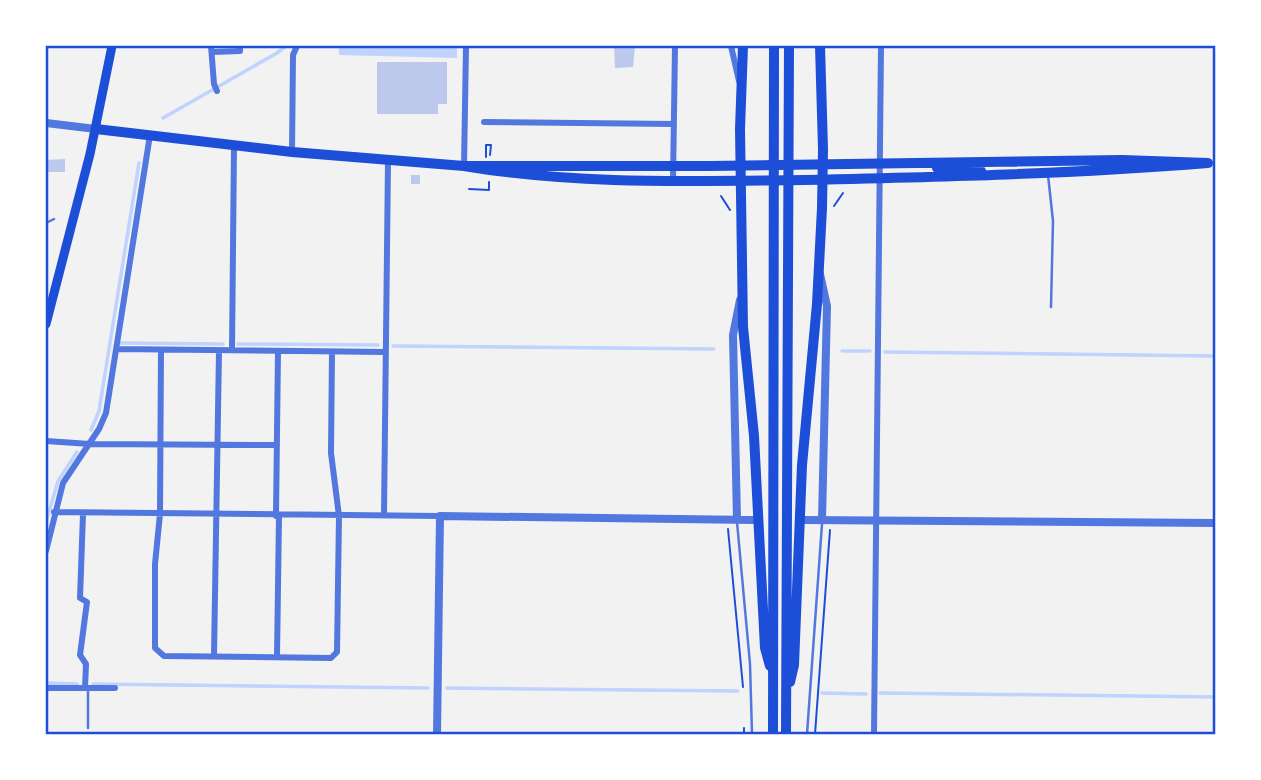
<svg xmlns="http://www.w3.org/2000/svg" width="1261" height="780" viewBox="0 0 1261 780" font-family="Barlow,sans-serif">
	<style>
		.water { fill: #bfd3fe }
		.lines { fill: none; stroke-linecap: round; stroke-linejoin: round }
		.stream { stroke: #bfd3fe; stroke-width: 3.5 }
		.building { fill: #bdc9ec }
		.path { stroke: #1d4ed8; stroke-width: 2 }
		.service { stroke: #5277de; stroke-width: 2.5 }
		.minor { stroke: #5277de; stroke-width: 6 }
		.tertiary { stroke: #5277de; stroke-width: 8 }
		.secondary { stroke: #1d4ed8; stroke-width: 9 }
		.primary { stroke: #1d4ed8; stroke-width: 10 }
		.trunk { stroke: #1d4ed8; stroke-width: 10 }
		.neatline { fill: none; stroke: #1d4ed8; stroke-width: 2.5 }
	</style>
	<rect width="100%" height="100%" fill="#f2f2f2"/>
	<path class="water" d="M331 46H457V58L339 55V46Z"/>
	<g class="lines">
		<path class="stream" d="M163 118 277 53 286 46
			M121 343 223 344
			M238 344 378 345
			M393 346 714 349
			M842 351H870
			M885 352 1216 356
			M91 430 99 411 139 163
			M46 522 58 481 77 452
			M46 683 77 684
			M93 684 428 688
			M447 688 738 691
			M822 693 866 694
			M880 693 1216 697"/>
	</g>
	<path class="building" d="M614 46H635L633 67 615 68Z
		M377 62H447V104H438V114H377Z
		M65 159V172H46V160Z
		M411 175H420V184H411Z"/>
	<g class="lines">
		<path class="path" d="M486 157V145H491L490 155
			M469 189 489 190V182
			M721 196 730 210
			M834 206 843 193
			M728 529 743 687
			M744 734V728
			M815 734 830 530"/>
		<path class="service" d="M1048 175 1053 221 1051 307
			M46 223 54 219
			M737 522 750 664 752 734
			M88 688V728
			M807 734 822 524"/>
		<path class="minor" d="M211 46 214 84 217 91
			M731 46 739 81
			M212 52 240 51V46
			M484 122 674 124
			M292 152 293 55 297 46
			M464 166 466 46
			M673 181 675 46
			M117 349 386 352
			M161 350 160 514 155 564V648L164 656 331 658 337 652 339 516 331 453 332 352
			M232 350 234 146
			M46 441 90 444 277 445
			M54 512 440 516
			M83 514 80 598 87 602 80 655 86 664 85 688
			M384 515 388 161
			M276 516 278 351
			M46 551 63 483 99 429 106 413 150 135
			M214 656 219 351
			M277 656 279 516
			M46 688H115
			M874 734 881 46"/>
		<path class="tertiary" d="M46 123 96 129
			M820 274 827 306 822 520
			M737 520 733 335 740 300
			M804 520 1216 523
			M437 734 440 516 754 520"/>
		<path class="secondary" d="M46 324 90 154 112 46"/>
		<path class="primary" d="M96 129 292 152 464 166
			M1122 160 1208 163C1073 174 939 177 804 180 690 181 576 185 464 166H710Z
			M937 168 981 171"/>
		<path class="trunk" d="M743 46 740 129 743 327 754 436 765 648 770 666
			M790 682 794 665 802 465 817 304 822 208 823 149 820 46
			M773 734 774 46
			M786 734 789 46"/>
	</g>
	<rect width="1261" height="780" fill="none" stroke="#ffffff" stroke-width="94"/>
	<rect x="47" y="47" width="1167" height="686" class="neatline"/>
</svg>
